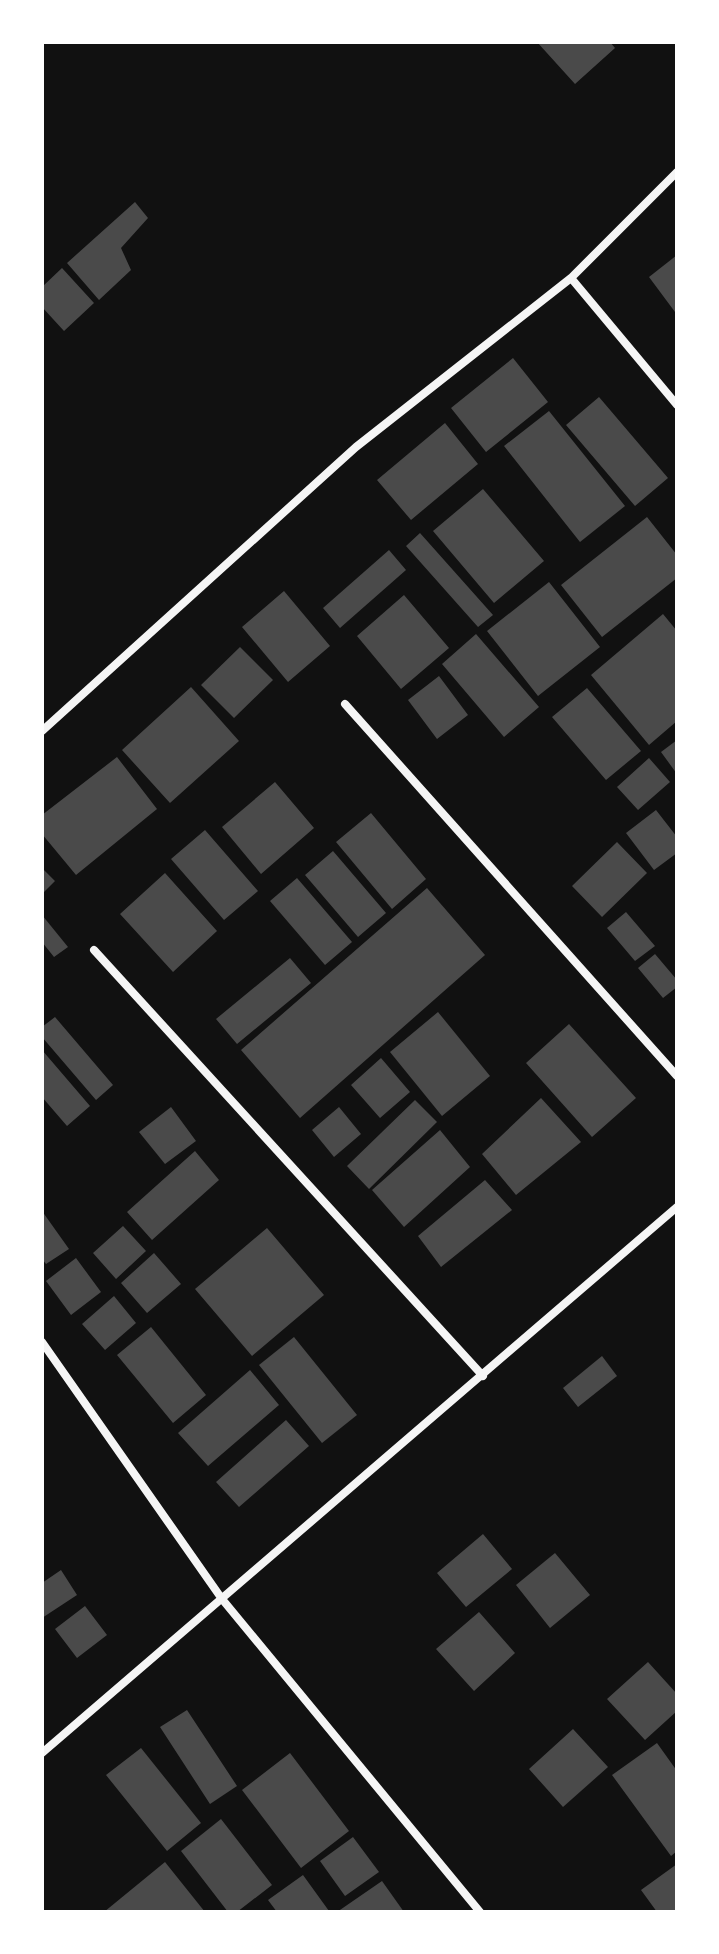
<svg xmlns="http://www.w3.org/2000/svg" width="719" height="1954" viewBox="0 0 719 1954" font-family="'Golos Text',sans-serif">
	<style>
		.building { fill: #4a4a4a }
		.lines { fill: none; stroke-linecap: round; stroke-linejoin: round }
		.minor { stroke: #f5f5f5; stroke-width: 8 }
	</style>
	<rect width="100%" height="100%" fill="#111"/>
	<path class="building" d="M537 42H610L615 48 575 84Z
		M135 202 148 218 121 248 131 270 99 300 67 263Z
		M677 255V310L675 312 649 277Z
		M62 268 94 303 64 331 42 307V287Z
		M513 358 548 402 486 452 451 408Z
		M599 397 668 478 635 506 566 425Z
		M549 411 625 506 580 542 504 446Z
		M445 423 478 464 411 520 377 480Z
		M483 489 544 561 494 603 433 531Z
		M647 517 677 555V578L602 637 561 585Z
		M420 533 493 615 478 627 406 546Z
		M389 550 406 570 340 628 323 608Z
		M549 582 600 647 538 696 487 631Z
		M284 591 330 646 288 682 242 627Z
		M404 595 449 648 401 689 357 636Z
		M663 614 677 631V721L649 745 591 675Z
		M476 634 539 707 504 737 442 664Z
		M240 647 273 680 234 718 201 685Z
		M439 676 468 715 437 739 408 700Z
		M191 687 239 741 170 803 122 750Z
		M587 688 641 751 606 780 552 717Z
		M677 740V774L661 752Z
		M117 757 157 809 76 875 42 834V815Z
		M649 758 670 782 638 810 617 787Z
		M275 782 314 828 261 874 222 827Z
		M656 810 677 837V853L654 870 626 833Z
		M371 813 426 879 392 909 336 842Z
		M205 830 258 891 224 920 171 859Z
		M617 842 647 873 602 917 572 886Z
		M333 851 386 913 358 937 305 875Z
		M42 868 55 881 42 894Z
		M165 873 217 931 173 972 120 914Z
		M297 878 352 942 325 965 270 901Z
		M427 888 485 955 300 1118 241 1050Z
		M626 912 655 946 635 961 607 928Z
		M42 915 68 947 54 957 42 942Z
		M655 954 677 980V987L663 998 638 968Z
		M290 958 311 983 237 1044 216 1019Z
		M438 1012 490 1076 442 1116 390 1052Z
		M55 1017 113 1085 96 1100 42 1037V1027Z
		M569 1024 636 1098 592 1137 526 1063Z
		M42 1050 90 1106 67 1126 42 1097Z
		M381 1058 410 1092 380 1118 351 1085Z
		M541 1098 581 1142 516 1195 482 1154Z
		M415 1100 437 1122 369 1189 347 1166Z
		M171 1107 196 1141 165 1164 139 1132Z
		M339 1107 361 1134 334 1157 312 1130Z
		M440 1130 470 1167 404 1227 372 1190Z
		M195 1151 219 1180 152 1240 127 1212Z
		M485 1180 512 1210 441 1267 418 1236Z
		M42 1211 69 1249 46 1264 42 1259Z
		M123 1226 146 1251 116 1279 93 1253Z
		M267 1228 324 1295 252 1356 195 1289Z
		M154 1253 181 1284 147 1313 121 1283Z
		M76 1258 101 1292 71 1315 46 1281Z
		M114 1296 136 1323 105 1350 82 1324Z
		M151 1327 206 1395 173 1423 117 1355Z
		M294 1337 357 1415 322 1443 259 1365Z
		M602 1356 617 1376 578 1407 563 1388Z
		M250 1370 279 1405 208 1466 178 1433Z
		M286 1420 309 1446 239 1507 216 1482Z
		M483 1534 512 1569 466 1607 437 1573Z
		M555 1553 590 1595 550 1628 516 1585Z
		M61 1570 77 1595 42 1618V1583Z
		M85 1606 107 1635 77 1658 55 1629Z
		M479 1612 515 1653 474 1691 436 1649Z
		M648 1662 677 1694V1711L645 1740 607 1699Z
		M187 1710 237 1786 210 1804 160 1727Z
		M573 1729 608 1767 563 1807 529 1769Z
		M657 1743 677 1771V1851L671 1856 612 1775Z
		M141 1748 201 1823 167 1851 106 1775Z
		M290 1753 349 1831 301 1868 242 1790Z
		M221 1819 272 1885 237 1912H228L181 1851Z
		M353 1837 379 1872 345 1896 320 1861Z
		M165 1862 205 1912H104Z
		M677 1864V1912H657L641 1890Z
		M303 1875 329 1911 277 1912 268 1900Z
		M382 1881 404 1912H337Z"/>
	<g class="lines">
		<path class="minor" d="M571 278 677 405
			M345 704 677 1076
			M42 731 356 447 571 278 677 172
			M94 950 483 1376
			M42 1342 222 1599 480 1912
			M42 1753 677 1207"/>
	</g>
	<rect width="719" height="1954" fill="none" stroke="#ffffff" stroke-width="88"/>
</svg>
